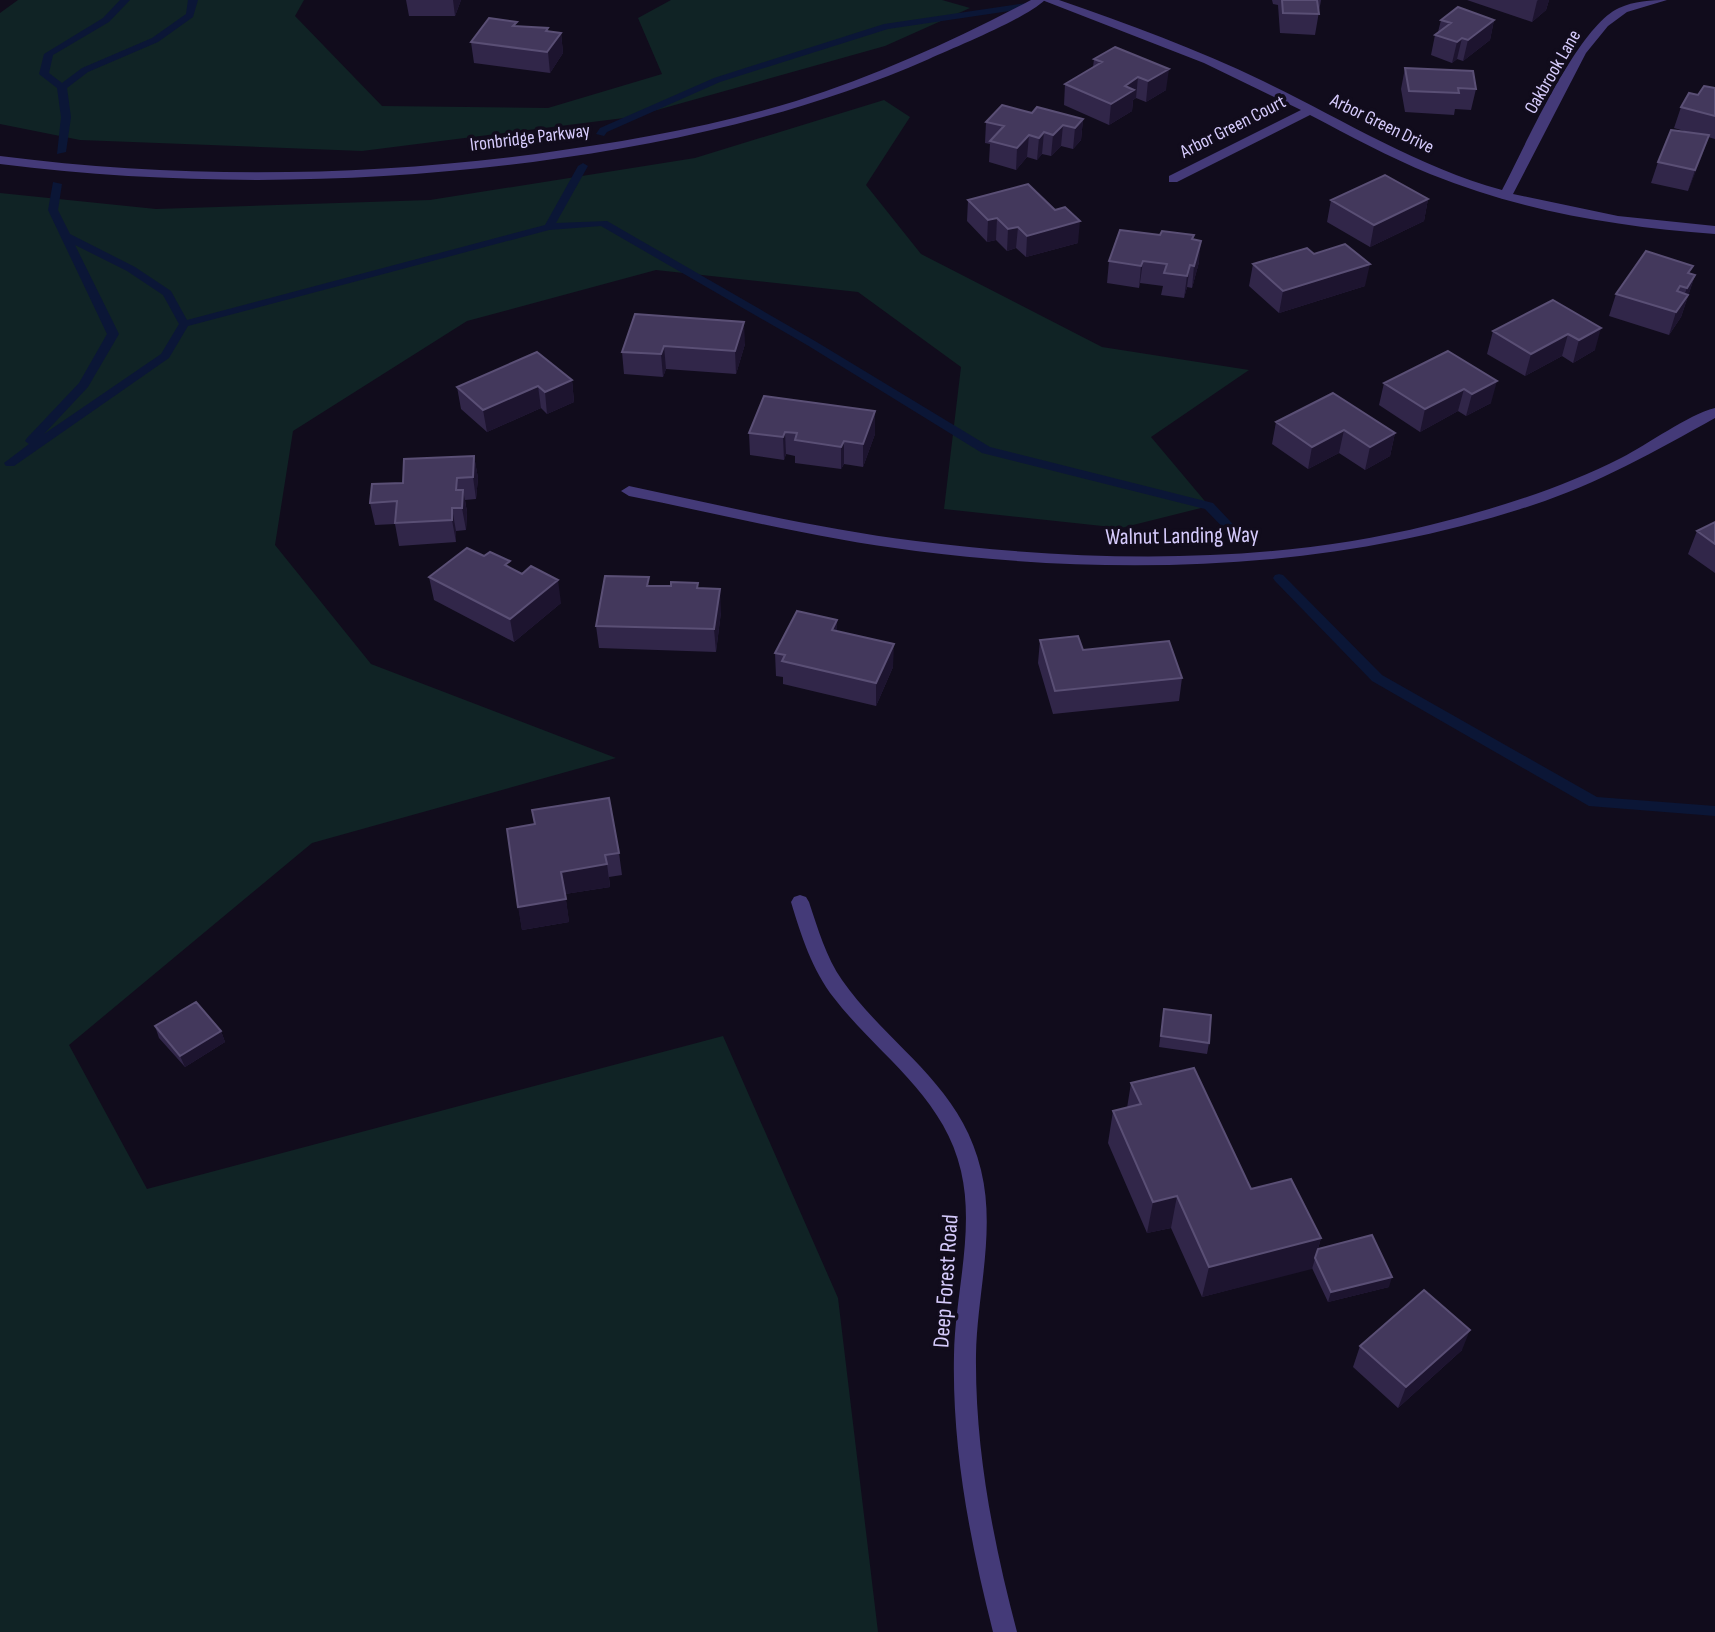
<svg xmlns="http://www.w3.org/2000/svg" width="1715" height="1632" viewBox="0 0 1715 1632" font-family="'Sofia Sans Condensed',sans-serif">
	<style>
		.green { fill: #102325 }
		.lines { fill: none; stroke-linecap: round; stroke-linejoin: round }
		.stream { fill: #0b1636; fill-rule: evenodd }
		.minor { fill: #443a78; fill-rule: evenodd }
		.tertiary { fill: #443a78; fill-rule: evenodd }
		.wall { fill: #312649 }
		.shaded-wall { fill: #1d142f }
		.building { fill: #43385c; stroke: #5a4f75; stroke-width: 2 }
		.labels { text-anchor: middle; dominant-baseline: central; stroke-width: 7; stroke-linejoin: round; paint-order: stroke }
		.far-street-label { font-size: 19px; fill: #d6cbfc; stroke: #110c1c }
		.street-label { font-size: 23px; fill: #d6cbfc; stroke: #110c1c }
	</style>
	<rect width="100%" height="100%" fill="#110c1c"/>
	<path class="green" d="M18 0H304L295 16 382 106 548 108 662 74 638 18 671 0H942L970 8 885 46 632 117 362 151 80 140 0 124V13Z
		M884 100 910 117 866 185 921 254 1102 347 1249 370 1151 437 1209 506 1121 528 944 509 961 367 858 292 656 270 467 321 293 431 275 545 371 664 616 758 312 843 69 1045 147 1189 723 1036 838 1298 878 1632H0V193L156 209 430 200 695 158Z"/>
	<g class="lines">
		<path class="stream" d="M120 0H130L109 22 53 55 49 73 62 83 82 68 152 38 186 14 188 0H198L193 17 158 42 88 72 67 88 71 117 66 152 57 154 61 117 57 88 39 74 44 54 103 18Z
			M1027 3 1030 4V8L888 29 720 82 607 132 604 136 596 134 600 128 714 78 884 24Z
			M583 163 588 166 556 223 607 221 815 341 990 447 1213 503 1245 537 1243 540H1235L1205 509 982 453 807 345 601 226 549 230 188 326 169 358 14 466H6L4 463 29 444 25 441 27 438 79 383 107 334 48 210 53 182 62 184 58 210 70 234 135 267 171 291 187 320 545 225 578 166ZM75 245 127 271 163 295 179 324 161 354 44 434 88 387 119 334Z
			M1279 574 1283 575 1382 675 1597 797 1715 806V816L1589 806 1372 681 1275 581 1273 578 1275 575Z"/>
		<path class="minor" d="M1042 0H1059C1128 24 1197 49 1263 81 1342 119 1416 166 1502 190 1525 147 1577 27 1619 8 1634 1 1651 0 1667 0L1627 12 1608 26 1586 53 1513 194 1618 216 1715 226V234C1617 227 1521 211 1430 174 1389 157 1350 136 1310 115L1177 182H1169V176L1301 110 1204 63Z
			M1715 408V418C1656 451 1597 484 1533 505 1334 571 1122 577 916 551 819 539 724 515 629 496L621 491 629 486C724 506 819 529 916 541 1085 562 1264 566 1430 525 1495 509 1562 488 1621 458 1649 444 1687 415 1715 408Z
			M800 895 806 897 809 902C818 929 826 957 842 980 889 1047 961 1084 981 1170 996 1231 977 1294 976 1355 975 1449 993 1541 1017 1632H993C970 1541 952 1449 954 1355 955 1294 975 1231 961 1171 944 1096 878 1055 834 998 812 970 801 935 791 902L794 897Z"/>
		<path class="tertiary" d="M1031 0H1045C1023 20 958 46 929 59 804 114 669 144 533 162 355 185 178 186 0 164V156C179 179 357 177 536 154 623 142 712 127 796 101 878 75 955 40 1031 0Z"/>
	</g>
	<path class="wall" d="M406 0H461L455 16H409Z
		M1272 0H1321L1315 35 1280 33 1278 5 1273 4Z
		M1467 0H1549L1546 10 1532 22Z
		M1441 20H1494L1490 40 1463 61 1457 59 1452 63 1431 55 1435 35 1438 32Z
		M517 26 561 33 563 53 550 73 474 63 471 42Z
		M1115 47 1166 90 1146 102 1136 98 1133 100 1132 111 1109 125 1064 105 1065 84 1093 67 1094 59Z
		M1405 68 1476 89 1471 110 1455 109 1454 115 1405 112 1401 89Z
		M1715 88V139L1708 137 1688 191 1651 183 1658 162 1691 133 1674 128 1681 107 1698 95Z
		M1032 113 1083 119 1081 140 1073 149 1061 146 1051 156 1042 154 1037 160 1027 157 1016 170 989 162 990 144 985 143 986 122Z
		M1428 199 1424 221 1370 247 1327 222 1331 200Z
		M968 200 1078 243 1026 257 1016 248 1007 251 996 240 987 242 967 221Z
		M1193 239 1199 262 1192 288 1187 287 1184 298 1161 295 1163 286 1140 283 1139 288 1107 283 1109 261Z
		M1314 254 1365 286 1279 313 1249 286 1253 264Z
		M1691 274 1695 275 1681 317 1669 335 1609 316 1616 294Z
		M1553 300 1595 350 1573 363 1562 356 1525 376 1487 354 1493 331Z
		M635 314 745 344 736 374 666 369 663 377 624 374 622 352Z
		M1448 351 1491 403 1466 416 1458 411 1420 432 1379 405 1384 383Z
		M572 380 574 402 547 414 541 408 487 432 461 409 457 387Z
		M764 396 875 434 863 467 844 464 841 469 795 463V456L786 454 784 460 750 455 749 433Z
		M1276 422 1395 433 1390 456 1365 470 1339 453 1308 469 1272 444Z
		M474 456 478 478 476 499 465 500 467 512 466 530 456 531V542L399 546 395 524 375 525 370 503 403 483Z
		M1715 522V573L1688 554 1697 531Z
		M511 568 561 603 514 642 434 600 429 577Z
		M698 583V588L721 612 716 652 599 648 596 626 650 586H671Z
		M837 620V631L893 667 876 706 783 684V677L776 676 775 653Z
		M1040 640 1083 650 1182 678 1179 701 1053 714 1038 663Z
		M507 829 619 853 622 875 609 877 610 887 565 894 569 922 522 930Z
		M1164 1009 1209 1043 1207 1054 1159 1047Z
		M155 1026 221 1031 225 1042 185 1067 159 1038Z
		M1131 1083 1251 1189 1321 1238 1318 1249 1389 1287 1328 1302 1312 1268 1202 1297 1171 1228 1147 1233 1108 1143 1113 1111 1127 1108Z
		M1360 1346 1462 1350 1398 1408 1353 1367Z"/>
	<path class="shaded-wall" d="M453 0H461L455 16Z
		M1538 0H1549L1546 10 1532 22 1537 1Z
		M1494 20 1490 40 1463 61 1468 40Z
		M548 28 550 48 561 33 563 53 550 73 546 31Z
		M1462 38 1457 59 1452 63 1457 42Z
		M1169 69 1166 90 1146 102 1148 81Z
		M1138 77 1136 98 1133 100 1132 111 1109 125 1111 104 1125 86Z
		M1083 119 1081 140 1073 149 1075 128Z
		M1063 125 1061 146 1051 156 1053 135Z
		M1044 132 1042 154 1037 160 1039 138Z
		M1029 135 1027 157 1016 170 1017 148Z
		M1709 135 1702 156 1688 191 1695 170Z
		M1428 199 1424 221 1370 247 1374 225Z
		M997 218 996 240 987 242 988 220Z
		M1080 221 1078 243 1026 257 1027 236Z
		M1018 227 1016 248 1007 251 1008 229Z
		M1201 241 1199 262 1192 288 1194 266Z
		M1143 261 1140 283 1139 288 1141 266Z
		M1370 264 1365 286 1279 313 1283 291Z
		M1190 265 1187 287 1184 298 1187 276Z
		M1695 275 1681 317 1669 335 1676 312 1680 306 1687 288Z
		M744 322 745 344 736 374 735 351Z
		M1601 328 1595 350 1573 363 1579 340Z
		M1568 334 1562 356 1525 376 1531 354Z
		M664 346 666 369 663 377 661 354Z
		M572 380 574 402 547 414 545 392Z
		M1497 381 1491 403 1466 416 1472 394Z
		M538 386 541 408 487 432 483 410Z
		M1464 389 1458 411 1420 432 1425 409Z
		M875 411V434L863 467V444Z
		M1344 430 1339 453 1308 469 1312 447Z
		M785 432 786 454 784 460 783 437Z
		M1395 433 1390 456 1365 470 1370 447Z
		M844 441V464L841 469V447Z
		M474 456 478 478 476 499 473 477Z
		M463 490 467 512 466 530 462 508Z
		M452 508 456 531V542L452 520Z
		M558 580 561 603 514 642 510 619Z
		M720 589 721 612 716 652 714 629Z
		M837 620V642L832 630Z
		M894 644 893 667 876 706V683Z
		M607 864 610 887 565 894 561 872Z
		M566 899 569 922 522 930 518 907Z
		M221 1031 225 1042 185 1067 180 1056Z
		M1177 1196 1171 1228 1147 1233 1153 1202Z
		M1321 1238 1312 1269 1202 1297 1209 1267Z
		M1392 1277 1389 1287 1328 1302 1331 1292Z
		M1470 1330 1462 1350 1398 1408 1406 1387Z"/>
	<path class="building" d="M1282 0H1317L1319 14 1283 13Z
		M1458 7 1494 20 1468 40 1462 38 1457 42 1435 35 1451 23 1441 20Z
		M489 18 517 22 513 26 548 28 546 31 561 33 547 52 471 42Z
		M1115 47 1169 69 1148 81 1138 77 1125 86 1134 90 1111 104 1065 84 1102 62 1094 59Z
		M1405 68 1473 71 1476 89 1458 88 1459 93 1409 91Z
		M1704 86 1715 88V116L1681 107 1689 93 1698 95Z
		M1002 105 1032 113 1037 107 1083 119 1075 128 1063 125 1053 135 1044 132 1039 138 1029 135 1017 148 990 141 1004 126 986 122Z
		M1671 130 1709 135 1695 170 1658 162Z
		M1385 175 1428 199 1374 225 1331 200Z
		M1028 184 1055 210 1065 207 1080 221 1027 236 1018 227 1008 229 997 218 988 220 968 200Z
		M1120 230 1160 235 1162 231 1194 235 1192 239 1201 241 1194 266 1190 265 1187 276 1164 273 1167 264 1143 261 1141 266 1109 261Z
		M1345 244 1370 264 1283 291 1253 264 1307 248 1314 254Z
		M1646 251 1693 266 1688 273 1695 275 1687 288 1680 286 1677 291 1688 295 1676 312 1616 294Z
		M1553 300 1601 328 1579 340 1568 334 1531 354 1493 331Z
		M635 314 744 322 735 351 664 346 661 354 622 352Z
		M1448 351 1497 381 1472 394 1464 389 1425 409 1384 383Z
		M537 352 572 380 545 392 538 386 483 410 457 387Z
		M1333 393 1395 433 1370 447 1344 430 1312 447 1276 422Z
		M764 396 875 411 863 444 844 441 841 447 795 440 797 433 785 432 783 437 749 433Z
		M474 456 473 477 457 478 456 490H463L462 508H452V520L395 523 397 501 370 503 372 484 403 483 404 459Z
		M1715 522V544L1697 531Z
		M467 548 484 556 490 552 510 561 505 565 522 574 531 566 558 580 510 619 429 577Z
		M605 576 649 577 647 586H671V582L698 583 697 588 720 589 714 629 596 626Z
		M797 611 837 620 832 630 894 644 876 683 782 661 785 655 775 653Z
		M1078 636 1083 650 1169 641 1182 678 1055 691 1040 640Z
		M609 798 619 853 605 855 607 864 561 872 566 899 518 907 507 829 535 824 532 810Z
		M196 1002 221 1031 180 1056 155 1026Z
		M1164 1009 1211 1015 1209 1043 1161 1036Z
		M1194 1068 1251 1189 1291 1179 1321 1238 1209 1267 1177 1196 1153 1202 1113 1111 1141 1104 1131 1083Z
		M1372 1235 1392 1277 1331 1292 1315 1258 1318 1249Z
		M1424 1290 1470 1330 1406 1387 1360 1346Z"/>
	<g class="labels">
		<g class="far-street-label">
			<text transform="translate(1553 72) rotate(-60)">Oakbrook Lane</text>
			<text transform="translate(1382 124) rotate(26)">Arbor Green Drive</text>
			<text transform="translate(1233 127) rotate(-27)">Arbor Green Court</text>
			<text transform="translate(530 138) rotate(-7)">Ironbridge Parkway</text>
		</g>
		<g class="street-label">
			<text transform="translate(1182 536) rotate(-1)">Walnut Landing Way</text>
			<text transform="translate(946 1281) rotate(-86)">Deep Forest Road</text>
		</g>
	</g>
</svg>
